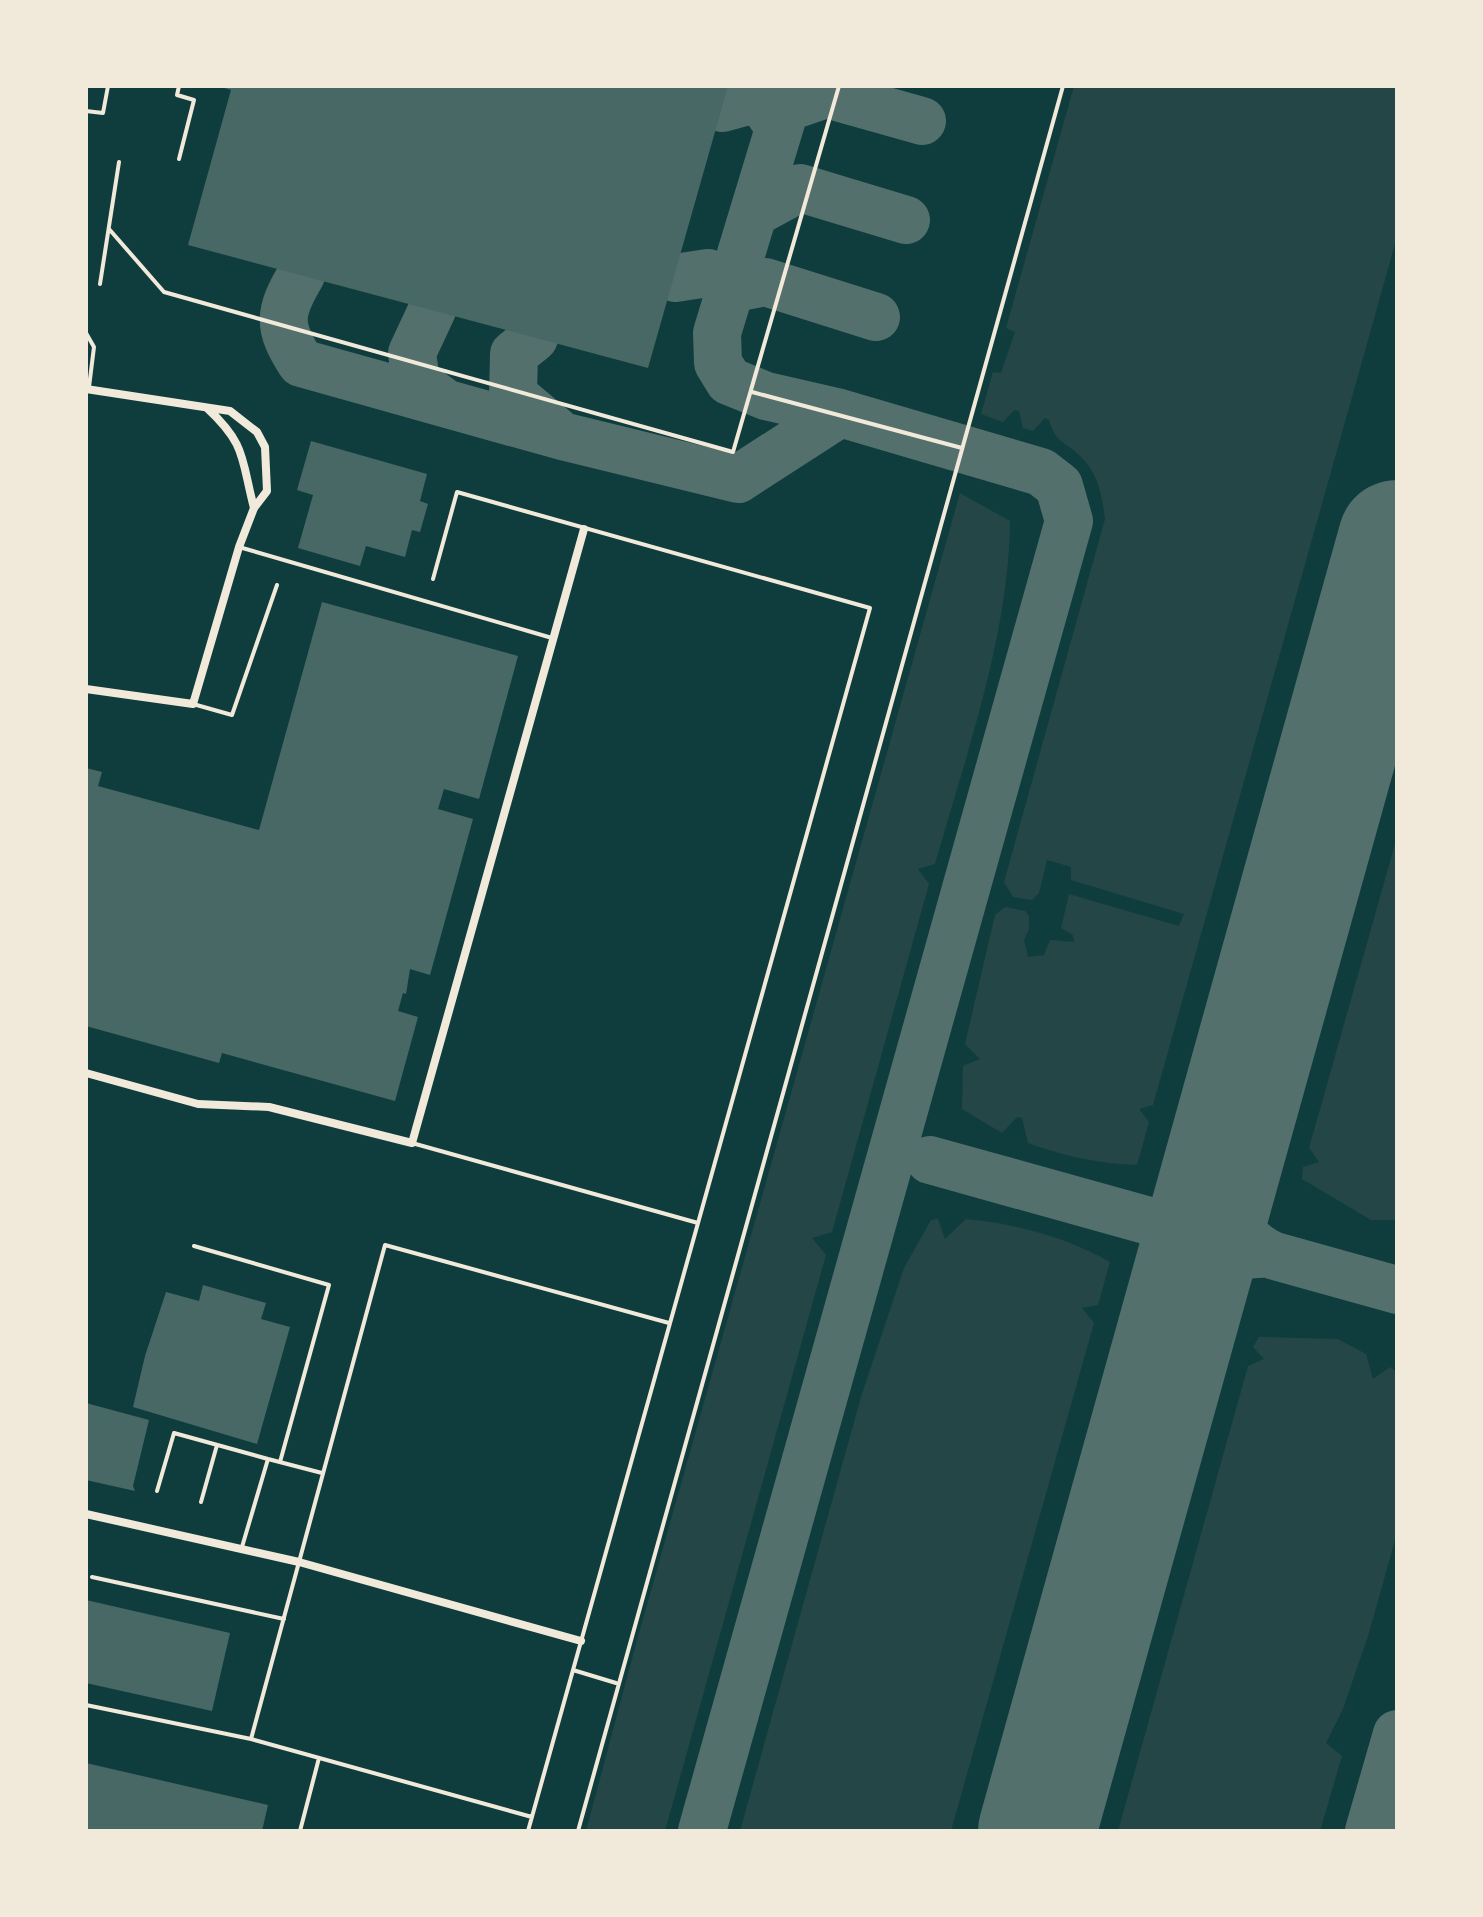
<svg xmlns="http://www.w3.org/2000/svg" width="1483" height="1917" viewBox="0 0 1483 1917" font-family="Overpass,sans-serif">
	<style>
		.green { fill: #244646 }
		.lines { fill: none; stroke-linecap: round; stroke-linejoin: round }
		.taxiway { stroke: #53706d; stroke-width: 48 }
		.runway { stroke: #53706d; stroke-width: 118 }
		.building { fill: #486865 }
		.service { stroke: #f1e9da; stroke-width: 4 }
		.minor { stroke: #f1e9da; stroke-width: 8 }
	</style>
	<rect width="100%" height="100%" fill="#0f3d3e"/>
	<path class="green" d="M1074 86H1397V237L1153 1105 1139 1109 1149 1122 1137 1165C1099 1164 1064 1156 1028 1143L1022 1118 1017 1117 1002 1133 962 1109 963 1066 980 1059 965 1044 995 915 1005 907 1025 911 1029 916V929L1024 940 1028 957 1044 955 1050 940 1074 942 1073 935 1061 928 1069 894 1179 926 1184 914 1071 880V867L1047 860 1039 893 1032 900 1013 897 1004 882 1105 519C1102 495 1098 473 1080 456 1064 440 1056 444 1049 420L1045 418 1033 431 1023 428 1019 411 1014 410 1003 422 981 414 993 372 1001 373 1015 332 1006 328Z
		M960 493 1010 521C1009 635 966 755 935 864L918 869 929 884 832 1232 812 1238 826 1255 665 1831H586L636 1644Z
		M1397 837V1220H1371L1302 1179 1303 1167 1319 1162 1309 1148Z
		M938 1219 945 1239 966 1219C1017 1224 1066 1237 1110 1262L1098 1305 1082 1308 1094 1323 951 1831H740L861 1397 904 1268 931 1220Z
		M1259 1337 1338 1339 1366 1354 1373 1379 1390 1367 1397 1372V1533L1369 1633 1343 1709 1326 1743 1342 1756 1320 1831H1118L1248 1366 1264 1359 1253 1347Z"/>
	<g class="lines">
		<path class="taxiway" d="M722 108 759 98 777 124V134
			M785 108 826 94 922 121
			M754 213 800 188 906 220
			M301 275C279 312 277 326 301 363L562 436 738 479 840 413
			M675 278 708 273 727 280 730 289 765 282 876 317
			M432 310 412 353 416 382 440 399
			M534 338 514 354 513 395 556 431
			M930 1160 1397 1290
			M1220 1174C1216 1207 1242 1240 1270 1254
			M1187 1293C1204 1264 1238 1252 1270 1254
			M702 1831 1069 521 1059 486 1041 472 840 413 766 396 729 381 718 363 717 333 792 86
			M1369 1831 1397 1734"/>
		<path class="runway" d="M1037 1831 1397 539"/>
	</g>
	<path class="building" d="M218 86H728L648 368 188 245 231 90Z
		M311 441 427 474 420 501 428 504 420 532 412 530 405 557 366 546 360 566 298 548 313 495 297 490Z
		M322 602 518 656 479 799 444 789 438 809 473 819 430 975 410 969 406 994 403 993 398 1011 418 1017 395 1101 222 1053 219 1063 86 1026V768L102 772 98 786 259 830Z
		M203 1285 266 1303 261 1319 290 1327 257 1444 133 1407 145 1356 166 1292 199 1301Z
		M86 1403 149 1420 133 1486 135 1491 86 1480Z
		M86 1600 230 1633 212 1711 86 1683Z
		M86 1763 268 1805 262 1831H86Z"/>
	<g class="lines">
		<path class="service" d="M86 111 103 113 108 86
			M179 159 194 100 177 95 179 86
			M109 229 164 292 733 452 839 86
			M100 284 119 162
			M86 333 94 347 89 387
			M752 392 962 448
			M239 547 552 638
			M433 579 457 492 870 608 528 1831
			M193 704 232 715 277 585
			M412 1143 698 1223
			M194 1246 329 1285 280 1462
			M157 1491 174 1433 268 1459
			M201 1502 217 1445
			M242 1547 268 1459 322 1473
			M92 1577 284 1619
			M573 1670 616 1683
			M86 1705 251 1739
			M532 1817 251 1739 385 1245 669 1323
			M300 1831 319 1758
			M578 1831 1063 86"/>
		<path class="minor" d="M86 389 230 411 257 432 265 447 267 491 254 508 239 547 193 704 86 689
			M207 408C247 445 241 459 254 508
			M86 1073 198 1104 269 1107 412 1143 584 529
			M86 1514 299 1562 581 1641"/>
	</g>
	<rect width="1483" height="1917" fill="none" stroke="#f1e9da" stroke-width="176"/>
</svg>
